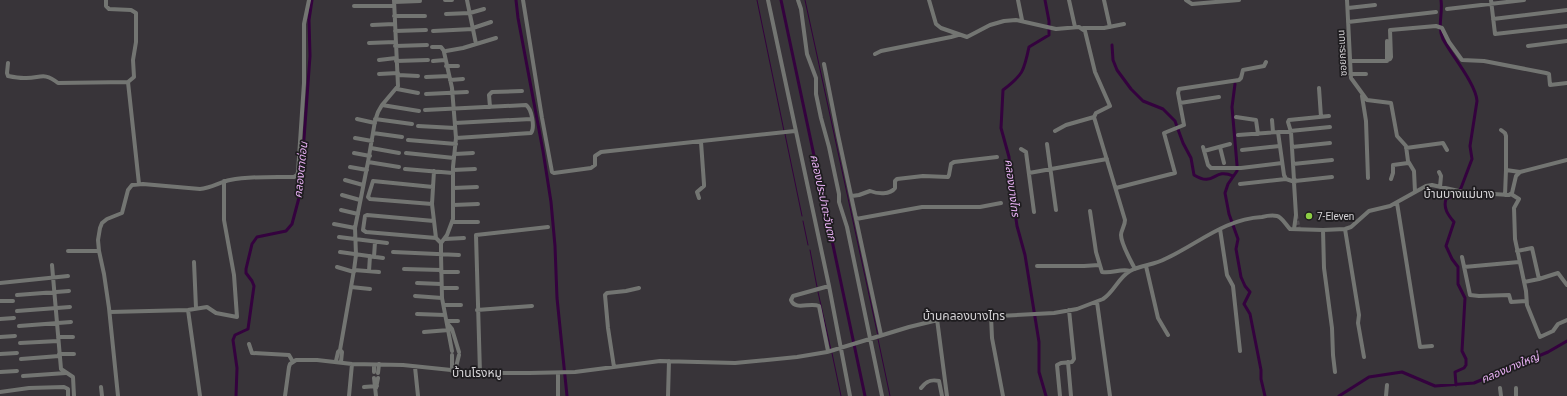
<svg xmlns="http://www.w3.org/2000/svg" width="1567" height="396" viewBox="0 0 1567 396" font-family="Roboto,'Noto Sans Thai',sans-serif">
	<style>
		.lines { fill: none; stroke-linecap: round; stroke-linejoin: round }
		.stream { stroke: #34023e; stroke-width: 1 }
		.canal { stroke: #34023e; stroke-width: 3 }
		.minor-tunnel { stroke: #504c51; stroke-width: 4; stroke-dasharray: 4 2; stroke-linecap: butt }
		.minor { stroke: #737572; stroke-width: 4 }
		.poi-dot { fill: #8dce44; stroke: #1e1c1f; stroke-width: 1.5 }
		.labels { text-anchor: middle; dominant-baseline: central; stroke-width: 3.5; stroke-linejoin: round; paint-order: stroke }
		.street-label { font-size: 10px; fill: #d6d4d7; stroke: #1e1c1f }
		.poi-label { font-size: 10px; fill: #d6d4d7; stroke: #1e1c1f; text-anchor: start }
		.water-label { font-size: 11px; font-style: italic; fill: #ecb3f8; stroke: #1e1c1f }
		.quarter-label { font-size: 12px; fill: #d6d4d7; stroke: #1e1c1f }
	</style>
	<rect width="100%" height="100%" fill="#383439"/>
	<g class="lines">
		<path class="stream" d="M757 0 784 131
			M805 0 878 336
			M785 134 802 216
			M803 221 808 245
			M810 250 817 287
			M818 292 831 350
			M878 339 890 396
			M832 353 841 396"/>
		<path class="canal" d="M516 0 518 18 543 151 551 202 555 246 557 298 567 396
			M781 0 865 396
			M1045 0 1049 21V35L1029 47C1024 71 1023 75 1003 90L1001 128 1009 157 1012 191 1017 226 1025 255 1039 342V372L1046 396
			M1441 0C1443 14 1437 26 1443 39 1452 56 1476 84 1477 101L1470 146 1472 159 1461 188 1457 194 1446 199C1443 208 1448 215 1454 222L1446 246 1452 259 1458 267V284L1465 298 1462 351 1466 359V365L1464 368 1455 372 1456 385
			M1112 45 1113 60 1117 70 1131 89 1143 101 1163 109 1175 121 1183 143 1191 158 1194 175C1215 188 1213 167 1233 176
			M1235 84 1232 107 1237 165V171L1228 184 1225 193 1229 214 1238 239 1236 249 1241 277 1245 286 1250 292 1244 304 1250 314 1261 370V379L1265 396
			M236 396 237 368 233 340 235 335 248 329 254 286 252 281 246 273V269L252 244 257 237 286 231 292 224 300 194 310 56 309 20 312 0
			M1339 396 1369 377 1402 372 1435 386 1474 383 1548 352 1567 341"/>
		<path class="minor-tunnel" d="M1296 215 1299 230"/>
		<path class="minor" d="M445 0H452
			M467 0 476 44
			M523 0 542 118 552 172 554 173 591 168 595 165V156L601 152 795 131
			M768 0 829 286 850 396
			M798 0 801 9 807 54 816 78V94L821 118 829 147 839 194V202L847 227 882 396
			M929 0 936 24 941 28 967 37 990 25 1004 21 1016 20 1056 29 1079 27 1085 31 1095 72 1110 106 1096 113 1094 117 1125 220C1125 226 1121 230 1121 235 1121 244 1131 261 1135 269
			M1018 0 1022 20
			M1069 0 1075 27
			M1104 0 1110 27
			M1186 0 1192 4 1239 0
			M1347 0 1351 78 1367 100 1391 103 1397 136 1406 146 1408 161 1414 171 1415 192
			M1491 0 1495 34 1567 26
			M394 2 420 1
			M354 6H394
			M1348 8 1375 5
			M1447 9 1524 0
			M446 14 470 13 484 9
			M394 16H425
			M1493 19 1567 10
			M1348 22 1436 12
			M372 25 394 24
			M473 28 491 22
			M1083 28H1104L1124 24
			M395 31 426 30
			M433 31 473 29
			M369 43 395 42
			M395 46 427 45
			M1528 46 1567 41
			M432 47H441L444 51
			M875 54 881 51 951 37 958 35
			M379 60 396 58
			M1387 60 1390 59 1391 57 1390 30 1436 26 1442 28 1449 42 1462 60 1484 61 1546 73 1549 74 1550 85 1567 83
			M396 61 428 60
			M433 61 445 60
			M1350 61H1387V41
			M8 63 7 73 8 76C13 77 19 78 24 78 40 79 43 71 58 83L128 82 134 77 133 60 136 42V13L131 10 109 9 106 6V0
			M824 64 838 135 881 335
			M446 66H458
			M379 74 398 73
			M1350 74H1366
			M398 75 418 76
			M426 77 449 76
			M450 80 463 79
			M128 82 139 184
			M1319 88 1321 117
			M397 89 418 93
			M426 94 467 92
			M1362 96 1366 121 1368 178
			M1180 103 1219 97
			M382 105 419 111
			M490 107 489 95 492 92 522 91
			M425 110 526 105C532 109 535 128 531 133L456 138
			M1236 117 1256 120 1258 134
			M357 119 375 123
			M375 119 412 124
			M1272 120 1273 132
			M455 123 531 119
			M418 126 455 128
			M1501 130 1505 133 1506 136V170L1520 172
			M1055 131 1066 125 1094 117
			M1290 131 1330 127
			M1291 132 1288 122 1289 120 1329 116
			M373 133 402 137
			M1238 135 1278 132
			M355 138 372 141
			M408 140 456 144
			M1047 144 1056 210
			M1203 147 1208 165 1211 168H1241L1282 163
			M1220 147 1224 163
			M1292 147 1330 143
			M371 148 399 153
			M1406 148 1443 143 1447 150
			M1021 149 1026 152 1034 212
			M1242 150 1280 146
			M1204 151 1230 144
			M354 153 370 156
			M406 153 454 158
			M455 154 473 153
			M368 162 399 167
			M1293 164 1332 160
			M350 167 367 170
			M405 169 453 173
			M453 170 475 169
			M434 171 432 204 436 238
			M1439 172 1441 176 1440 187
			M1029 173 1107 159
			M1391 179 1393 173V165L1408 163
			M345 180 363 185
			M1293 181 1295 180V182L1286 179 1284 175 1278 132H1291L1294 180
			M1295 181 1332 177
			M1240 184 1286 179
			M453 188 477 187
			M1116 188 1175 173 1164 133 1184 125 1178 93 1179 89 1239 80 1241 78 1243 70 1264 66 1266 62
			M1511 194 1519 199 1514 208 1515 239 1526 291 1527 305 1540 337 1553 331 1558 324 1567 320
			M342 195 360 200
			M1505 195 1506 170
			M852 196 859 195 870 191C878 194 890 195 895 188V181L897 179 923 176 948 177 949 175 951 164 954 162 997 157
			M699 198 697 192 704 186V184L701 142
			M1397 203 1420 347 1432 346
			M432 204 370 199 368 197 373 181 433 187
			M453 205 478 204
			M341 210 358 214
			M1090 211 1096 252 1102 272C1112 274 1121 268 1130 271
			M856 219 922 207H980L1001 203
			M434 221 367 215 365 216 363 230 366 232 436 238 441 243
			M452 222H478
			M334 224 355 228
			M1220 229 1227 275 1233 286 1240 351
			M1294 229 1296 215 1294 183
			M1345 229 1359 315 1358 323 1364 357
			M1323 230 1324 268 1332 328 1333 355 1335 372
			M339 237 387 243
			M445 239 464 238
			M68 251H99
			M1517 251 1532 248 1539 279 1524 282
			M340 252 383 258
			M393 252 459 255
			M374 257 375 242
			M1462 257 1470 295 1479 296 1509 295 1511 302 1526 301
			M194 262 196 308
			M52 265 61 369 73 377 74 396
			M1037 266H1084L1099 265
			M1146 266 1158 318 1168 335
			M337 267 354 272
			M1464 267 1519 262
			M404 269 441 270
			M354 270 379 272
			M369 271 370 256
			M441 272H458
			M1539 279 1558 273 1567 285
			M0 283 68 276
			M417 283 441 284
			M351 287 370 289
			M442 288H457
			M17 295 69 291
			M415 296 442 298
			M0 301H13
			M1097 302 1110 396
			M444 305H461
			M188 310 200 396
			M477 310 532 306
			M17 311 70 307
			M110 312 188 310 207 307 216 313 237 317 234 275 224 220V181
			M417 314 445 315
			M991 316 992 338 1003 396
			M0 319 14 318
			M937 319 947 396
			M447 321H458
			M448 324 452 329 459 352
			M19 326 71 322
			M424 332 449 330
			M0 337 15 336
			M58 337H73
			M20 343 58 341
			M249 344 252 353 289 355 293 362
			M452 351 442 298 441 255V243L447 235 453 219V167L456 138 452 88 444 52 446 51 463 48 496 38
			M828 351 819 306C810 302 795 311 791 300L793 296 829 286
			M0 354 17 353
			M59 354H74
			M452 355V371
			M21 359 59 356
			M336 361 338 352 340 350
			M341 362 342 352 340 350 354 270 356 255 355 228 368 162 375 121 378 112 382 105 398 86 394 0
			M1068 362 1071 396
			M374 365V372
			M415 367 418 396
			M614 367 608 328 605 295 607 293 626 291 639 288
			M455 371 459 355
			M0 372 17 371
			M378 373 379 364
			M480 373 476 235 548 227
			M23 376 66 373
			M374 378 376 396
			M101 387 102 396
			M364 387 377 386
			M376 388 378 378
			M921 388C926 381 931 379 939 381L942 396
			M1500 388 1501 396
			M1516 388V396
			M0 392 29 388 64 387 68 389V396
			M118 396 109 308 104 274 99 251 98 240 100 228 102 223 107 219 122 213 128 190 132 185 143 184 200 189C211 188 220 182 230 180 251 176 273 177 294 177L297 175 298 172 304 83V24L309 0
			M285 396 289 367 290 364 296 360H317L352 364 403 365 480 373H529L575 372 660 361 735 363 797 357 827 352 909 327 942 319 1054 313 1077 309 1103 299C1114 292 1118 278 1130 271 1141 265 1154 265 1165 259 1198 244 1224 219 1262 217 1266 216 1272 215 1277 216 1282 217 1286 225 1290 229L1323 230 1345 229 1351 227 1369 211 1390 206 1426 186 1432 185 1463 192 1509 195 1512 193 1516 176 1520 172 1567 160
			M349 396 352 364
			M558 396V373
			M668 396 669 361
			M1060 396 1057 365 1061 363 1072 362 1074 359 1069 310
			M1386 396 1387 385"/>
	</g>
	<circle class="poi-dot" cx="1309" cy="216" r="4"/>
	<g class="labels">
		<g class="street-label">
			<text transform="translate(1342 53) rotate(-93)">ซอยกระเบน</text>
		</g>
		<g class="poi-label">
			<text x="1317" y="216">7-Eleven</text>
		</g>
		<g class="water-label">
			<text transform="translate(301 170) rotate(-84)">คลองตาด่อน</text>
			<text transform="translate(1012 188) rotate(83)">คลองบางไทร</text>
			<text transform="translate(823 198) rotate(78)">คลองประปาตะวันตก</text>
			<text transform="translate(1510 368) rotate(-23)">คลองบางใหญ่</text>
		</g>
		<g class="quarter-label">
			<text x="1459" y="194">บ้านบางแม่นาง</text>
			<text x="964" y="316">บ้านคลองบางไทร</text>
			<text x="477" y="373">บ้านโรงหมู</text>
		</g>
	</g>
</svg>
